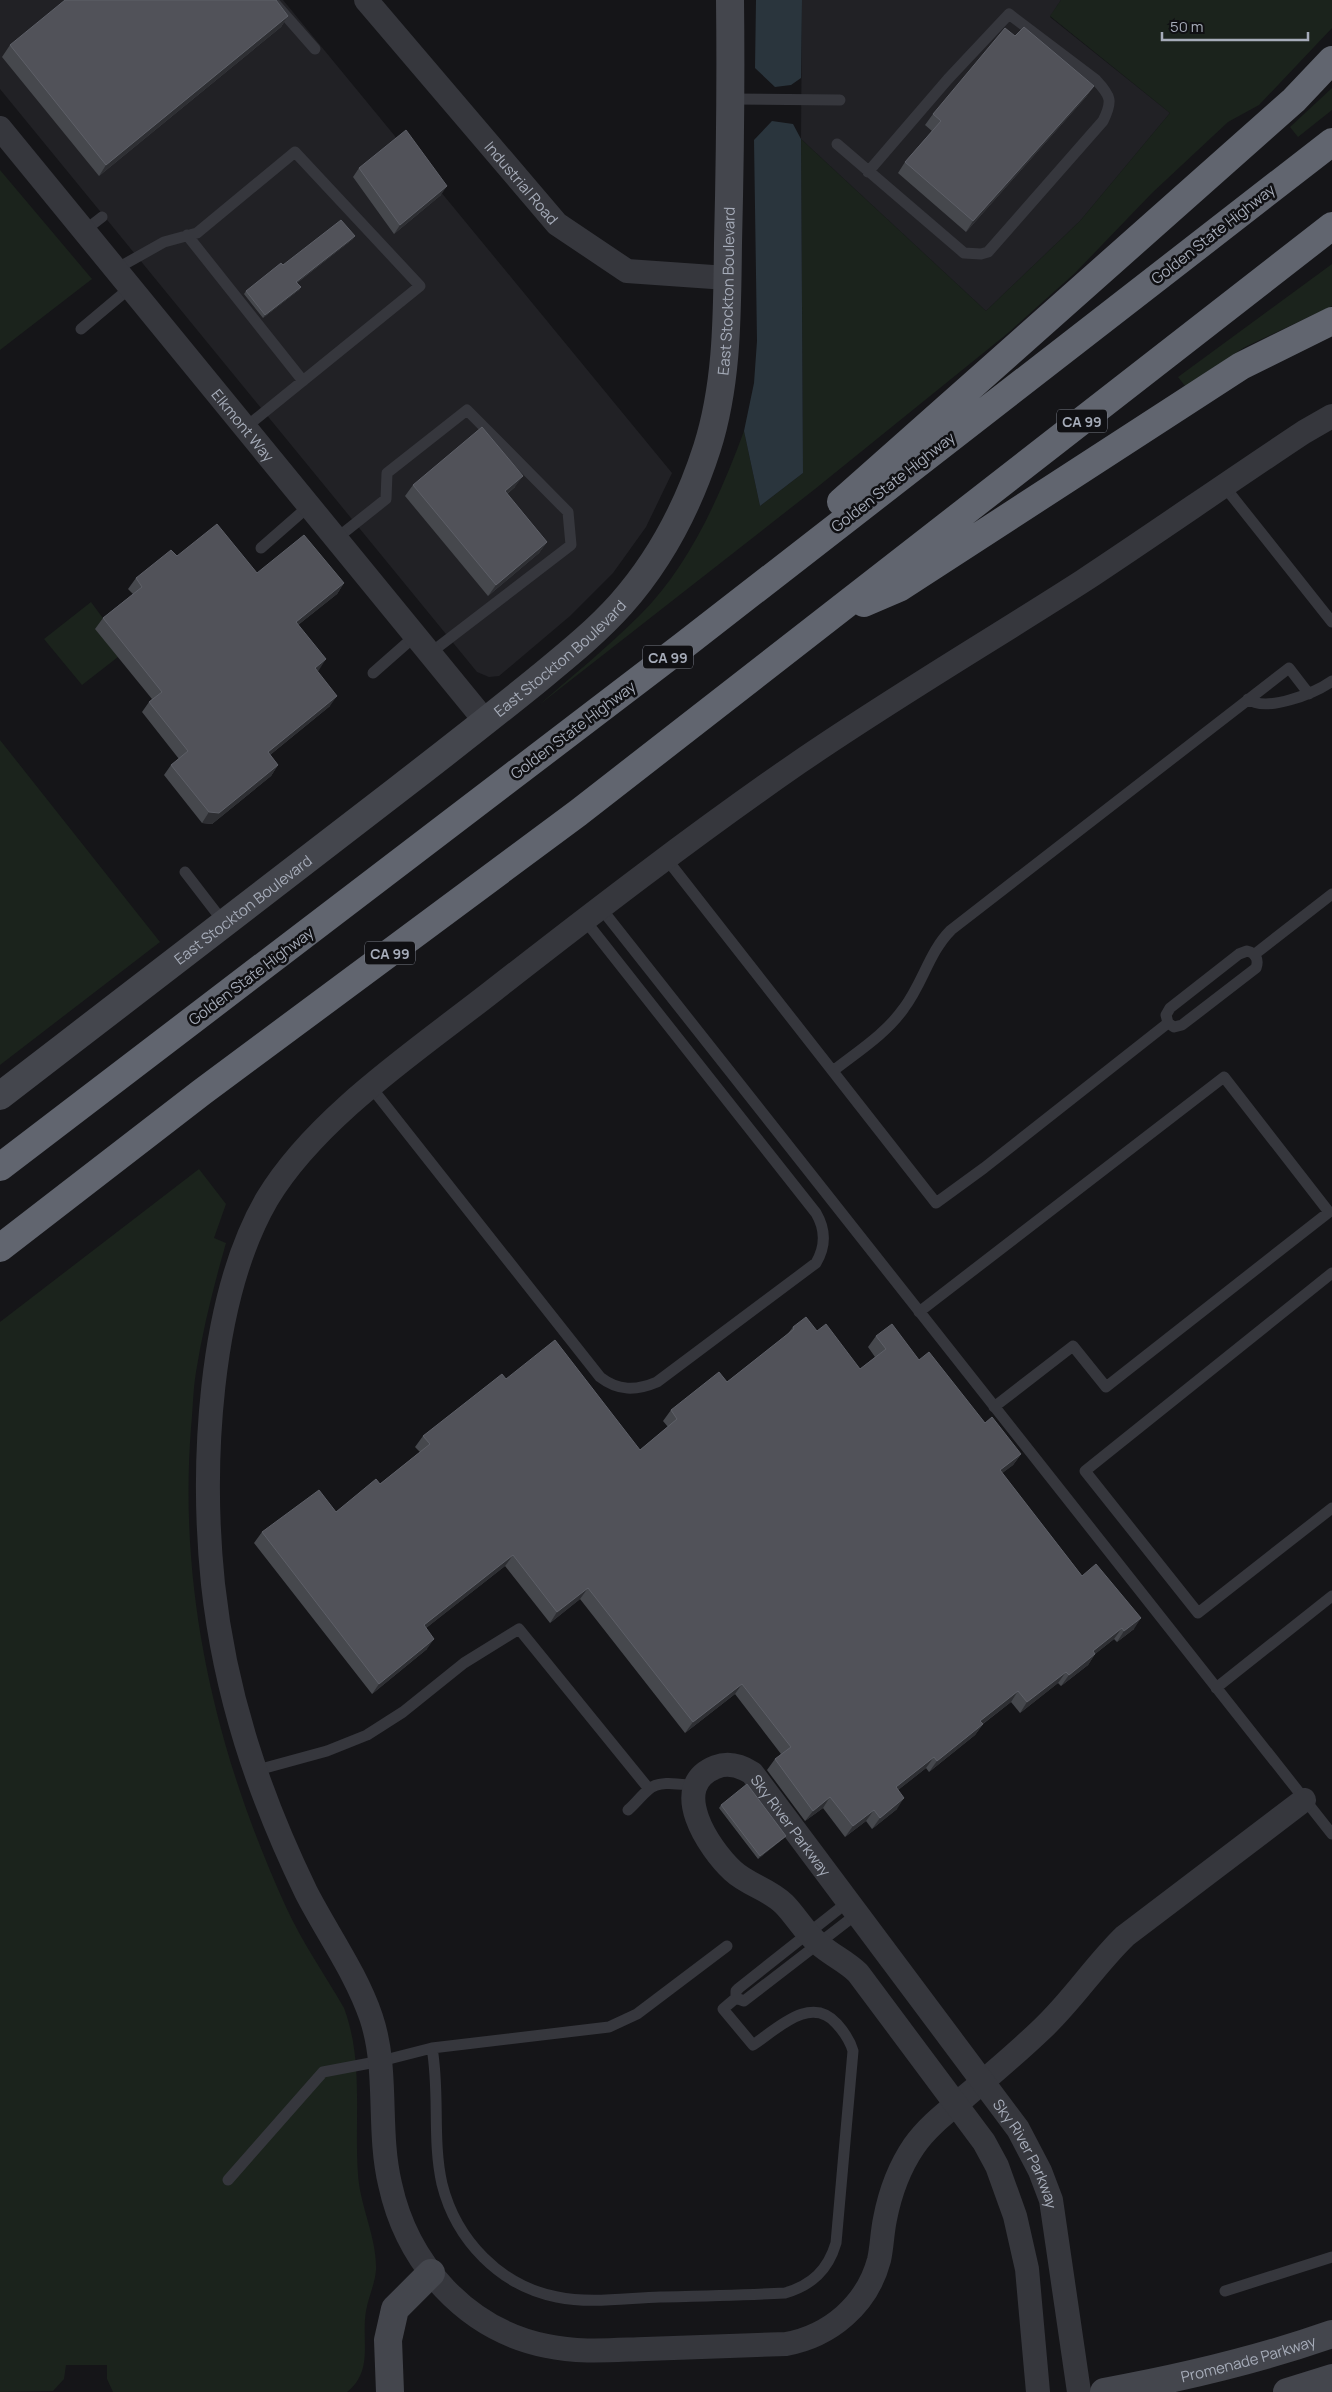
<svg xmlns="http://www.w3.org/2000/svg" width="1332" height="2392" viewBox="0 0 1332 2392" font-family="Manrope,sans-serif">
	<style>
		.built { fill: #212125 }
		.green { fill: #1b231c }
		.water { fill: #2a353d }
		.lines { fill: none; stroke-linecap: round; stroke-linejoin: round }
		.lane { stroke: #36373d; stroke-width: 11 }
		.street { stroke: #36373d; stroke-width: 24 }
		.secondary { stroke: #44464d; stroke-width: 28 }
		.highway { stroke: #61656f; stroke-width: 28 }
		.wall { fill: #46484d }
		.shaded-wall { fill: #2e2f33 }
		.building { fill: #515259; stroke: #5e6068 }
		.labels { text-anchor: middle; dominant-baseline: central; stroke-width: 5; stroke-linejoin: round; paint-order: stroke }
		.shield { fill: #101013; stroke: #797d87; stroke-width: 1 }
		.shield-label { font-size: 14px; font-weight: bold; fill: #a6acb9 }
		.street-label { font-size: 15px; fill: #a6acb9; stroke: #101013 }
	</style>
	<rect width="100%" height="100%" fill="#151518"/>
	<path class="built" d="M0 0H283L672 473 646 527 613 573 570 616 499 676 489 677 477 672 0 89Z
		M802 0H1061L1050 17 1170 113 1080 221 986 311 801 139Z"/>
	<path class="green" d="M1061 0H1332V28L1259 105 1228 122 1152 193 1075 273 1008 333 815 489 539 705C572 676 607 648 639 616 689 567 720 496 744 431L760 506 803 473 801 139 986 311 1080 221 1170 113 1050 16Z
		M1332 88V110L1298 137 1290 127Z
		M0 170 92 279 0 350Z
		M1332 264V306L1245 347 1185 386 1178 377Z
		M91 602 105 621 96 629 118 657 82 685 44 639Z
		M0 740 160 942 0 1065Z
		M199 1169 226 1204 214 1238 226 1243C214 1285 203 1328 196 1372 193 1390 193 1409 191 1428 178 1594 217 1756 286 1907 302 1942 325 1975 344 2008 364 2061 354 2119 358 2174 360 2207 377 2237 376 2270 375 2284 368 2298 366 2311 361 2340 374 2371 347 2392H113L107 2379V2365H66L64 2379 53 2391 0 2392V1322Z"/>
	<path class="water" d="M756 0H802L801 78 791 85 775 87 755 68Z
		M772 121 793 124 801 139 803 473 760 506 744 431 754 383 757 341 754 140Z"/>
	<g class="lines">
		<path class="lane" d="M272 0 315 49
			M731 99 840 100
			M837 144 964 253 981 254 988 252 1103 121C1113 101 1111 96 1096 80L1009 14 948 79 868 172
			M84 231 102 217
			M187 235 303 381
			M116 269 164 242 197 233 295 152 420 286 246 427
			M81 329 131 287
			M1224 486 1332 622
			M337 538 386 499 387 473 467 410 568 512 571 545 429 654
			M261 548 310 505
			M373 673 415 636
			M1248 699C1266 713 1315 693 1332 681
			M665 857 936 1203 984 1168 1168 1023
			M185 872 225 924
			M600 907 1332 1834
			M1247 951C1256 953 1259 960 1256 968L1182 1025 1174 1027 1168 1023 1166 1015 1170 1008 1239 954Z
			M1255 954 1332 894
			M833 1071C857 1052 886 1034 904 1008 923 983 929 952 951 930L1289 668 1309 694
			M371 1087 600 1377C618 1391 636 1391 657 1382L816 1263C826 1246 826 1230 816 1213L584 919
			M1332 1273 1085 1471 1198 1613 1332 1508
			M919 1312 1224 1077 1329 1212 1106 1387 1073 1346 994 1407
			M1216 1688 1332 1596
			M254 1771 327 1751 367 1735 403 1712 464 1663 519 1629 649 1789
			M628 1810C635 1804 641 1796 648 1790 659 1779 683 1785 696 1786
			M736 1998V1991L739 1988 849 1901
			M736 1998 744 2001 858 1913
			M432 2048C440 2093 432 2140 442 2184 456 2240 500 2286 557 2297 590 2304 627 2298 660 2297 701 2296 743 2295 785 2293 812 2285 828 2270 836 2243L853 2051C850 2040 845 2033 837 2024 811 1994 777 2029 753 2045L723 2009 736 1998
			M228 2180 323 2072 381 2061 432 2048 609 2027 637 2014 727 1946
			M1225 2291 1332 2257"/>
		<g class="street">
			<path id="s1" d="M366 0 557 224 627 271 727 278"/>
			<path id="s2" d="M0 128 486 722"/>
			<path d="M1304 1800 1125 1936C1095 1965 1073 2000 1042 2029 1018 2052 992 2074 966 2096 947 2112 928 2126 914 2146 899 2168 890 2193 885 2219 882 2233 882 2247 879 2260 867 2305 830 2336 786 2344 739 2346 692 2347 645 2349 612 2350 579 2353 547 2346 466 2330 407 2263 390 2184 377 2129 389 2070 371 2017 356 1973 327 1933 306 1892 258 1793 225 1694 213 1584 201 1468 208 1301 267 1199 316 1117 419 1049 494 990 594 912 694 835 798 763 891 699 988 642 1083 581 1157 532 1230 481 1304 432L1332 416"/>
			<path id="s3" d="M1038 2392 1027 2269 1015 2216 997 2166 984 2142 858 1973C846 1961 831 1955 819 1944 805 1933 796 1916 784 1904 769 1889 748 1885 733 1871 709 1849 667 1786 716 1767 729 1762 741 1766 752 1773L1018 2129 1040 2171 1051 2200 1079 2392"/>
		</g>
		<g class="secondary">
			<path id="s4" d="M0 1096C132 994 265 893 396 791 444 754 490 718 537 680 566 656 596 632 621 604 660 560 689 504 707 448 728 382 727 312 728 243 730 162 731 81 730 0"/>
			<path d="M390 2392 388 2340 395 2309 431 2273"/>
			<path id="s5" d="M1104 2392C1181 2378 1258 2360 1332 2334"/>
			<path d="M1287 2392 1332 2378"/>
		</g>
		<path class="highway" d="M841 502 1294 100 1332 60
			M864 603 899 588 1241 366 1332 321
			M0 1167 683 646 1332 142
			M0 1248 202 1092 578 813 1332 226"/>
	</g>
	<path class="wall" d="M288 16 281 27 99 176 2 57 10 45Z
		M1015 36 1094 86 1086 97 966 232 898 173 905 162 932 131 925 125 933 114Z
		M359 168 441 195 394 234 353 177Z
		M353 239 297 283 301 287 299 290 263 318 244 294 246 291 283 265Z
		M413 485 515 487 507 494 547 542 539 553 488 596 405 496Z
		M177 556 257 573 344 583 337 594 298 625 319 670 317 671 330 706 270 755 278 765 271 776 212 824 202 823 164 775 171 765 179 759 142 712 149 702 152 699 95 629 103 618 133 594 128 589 136 578Z
		M793 1327 817 1331 860 1369 875 1357 868 1347 876 1336 919 1360 985 1423 1021 1454 1013 1465 1002 1473 1082 1576 1134 1629 1117 1642 1114 1639 1095 1654 1088 1665 1061 1686 1058 1683 1020 1713 1011 1702 983 1724 975 1735 929 1772 926 1768 898 1790 897 1809 872 1829 866 1821 845 1837 823 1808 805 1821 767 1770 775 1759 781 1754 735 1694 685 1733 580 1599 550 1623 505 1566 426 1628 427 1649 372 1694 254 1543 262 1532 336 1512 380 1484 420 1452 415 1447 423 1436 506 1379 640 1450 668 1427 663 1421 671 1410 727 1382 786 1336Z
		M721 1805 786 1836 784 1838 758 1859 719 1808Z"/>
	<path class="shaded-wall" d="M288 16 281 27 99 176 106 165Z
		M1094 86 1086 97 966 232 973 221Z
		M447 186 441 195 394 234 400 225Z
		M355 236 353 239 294 285 296 282Z
		M301 287 299 290 263 318 265 315Z
		M523 476 515 487 497 502 505 491Z
		M547 542 539 553 488 596 496 585Z
		M344 583 337 594 289 632 296 622Z
		M326 659 319 670 308 679 315 668Z
		M337 696 330 706 260 763 268 752Z
		M278 765 271 776 212 824 202 823 209 812Z
		M1021 1454 1013 1465 992 1481 1000 1470Z
		M513 1555 505 1566 416 1636 424 1625Z
		M588 1588 580 1599 550 1623 557 1612Z
		M1141 1618 1134 1629 1117 1642 1124 1631Z
		M1122 1628 1114 1639 1095 1654 1088 1665 1061 1686 1069 1675 1093 1651Z
		M434 1639 427 1649 372 1694 379 1684Z
		M1066 1672 1058 1683 1020 1713 1027 1702Z
		M742 1684 735 1694 685 1733 693 1722Z
		M1018 1691 1011 1702 972 1732 980 1721Z
		M983 1724 975 1735 929 1772 937 1761Z
		M934 1757 926 1768 888 1798 896 1787Z
		M830 1797 823 1808 805 1821 813 1811Z
		M904 1798 897 1809 872 1829 880 1818Z
		M874 1810 866 1821 845 1837 853 1826Z
		M786 1836 784 1838 758 1859 760 1856Z"/>
	<path class="building" d="M65 0H276L288 16 106 165 10 45Z
		M1024 27 1094 86 973 221 905 162 941 121 933 114 1005 28 1015 36Z
		M406 130 447 186 400 225 359 168Z
		M341 220 355 236 296 282 301 287 265 315 246 291 281 263 283 265Z
		M482 427 523 476 505 491 547 542 496 585 413 485Z
		M217 524 257 573 304 535 344 583 296 622 326 659 315 668 337 696 268 752 278 765 219 813 209 812 171 765 188 751 149 702 162 692 103 618 142 587 136 578 171 550 177 556Z
		M806 1317 817 1331 826 1324 860 1369 886 1349 876 1336 892 1324 919 1360 929 1352 985 1423 992 1417 1021 1454 1000 1470 1082 1576 1096 1564 1141 1618 1124 1631 1122 1628 1093 1651 1095 1654 1069 1675 1066 1672 1027 1702 1018 1691 980 1721 983 1724 937 1761 934 1757 896 1787 904 1798 880 1818 874 1810 853 1826 830 1797 813 1811 775 1759 791 1747 742 1684 693 1722 588 1588 557 1612 513 1555 424 1625 434 1639 379 1684 262 1532 319 1490 336 1512 376 1479 380 1484 430 1444 423 1436 502 1374 506 1379 555 1340 640 1450 677 1419 671 1410 719 1372 727 1382 794 1329 793 1327Z
		M747 1784 786 1836 760 1856 721 1805Z"/>
	<g class="labels">
		<g class="shield">
			<rect x="1057" y="409.5" width="50" height="23" rx="4"/>
			<rect x="643" y="645.5" width="50" height="23" rx="4"/>
			<rect x="365" y="941.5" width="50" height="23" rx="4"/>
		</g>
		<g class="shield-label">
			<text x="1082" y="421">CA 99</text>
			<text x="668" y="657">CA 99</text>
			<text x="390" y="953">CA 99</text>
		</g>
		<g class="street-label">
			<text stroke="none"><textPath href="#s1" startOffset="240">Industrial Road</textPath></text>
			<text transform="translate(1213 234) rotate(-38)">Golden State Highway</text>
			<text stroke="none"><textPath href="#s4" startOffset="1131">East Stockton Boulevard</textPath></text>
			<text stroke="none"><textPath href="#s2" startOffset="384">Elkmont Way</textPath></text>
			<text transform="translate(893 482) rotate(-38)">Golden State Highway</text>
			<text stroke="none"><textPath href="#s4" startOffset="711">East Stockton Boulevard</textPath></text>
			<text transform="translate(573 730) rotate(-37)">Golden State Highway</text>
			<text stroke="none"><textPath href="#s4" startOffset="306">East Stockton Boulevard</textPath></text>
			<text transform="translate(251 976) rotate(-37)">Golden State Highway</text>
			<text stroke="none"><textPath href="#s3" startOffset="861">Sky River Parkway</textPath></text>
			<text stroke="none"><textPath href="#s3" startOffset="1266">Sky River Parkway</textPath></text>
			<text stroke="none"><textPath href="#s5" startOffset="148">Promenade Parkway</textPath></text>
		</g>
	</g>
	<path d="M1162 32v8h146v-8" fill="none" stroke="#a6acb9" stroke-width="2.5"/>
	<text x="1170" y="32" font-size="15" fill="#a6acb9" stroke="#101013" stroke-width="4" paint-order="stroke">50 m</text>
</svg>
